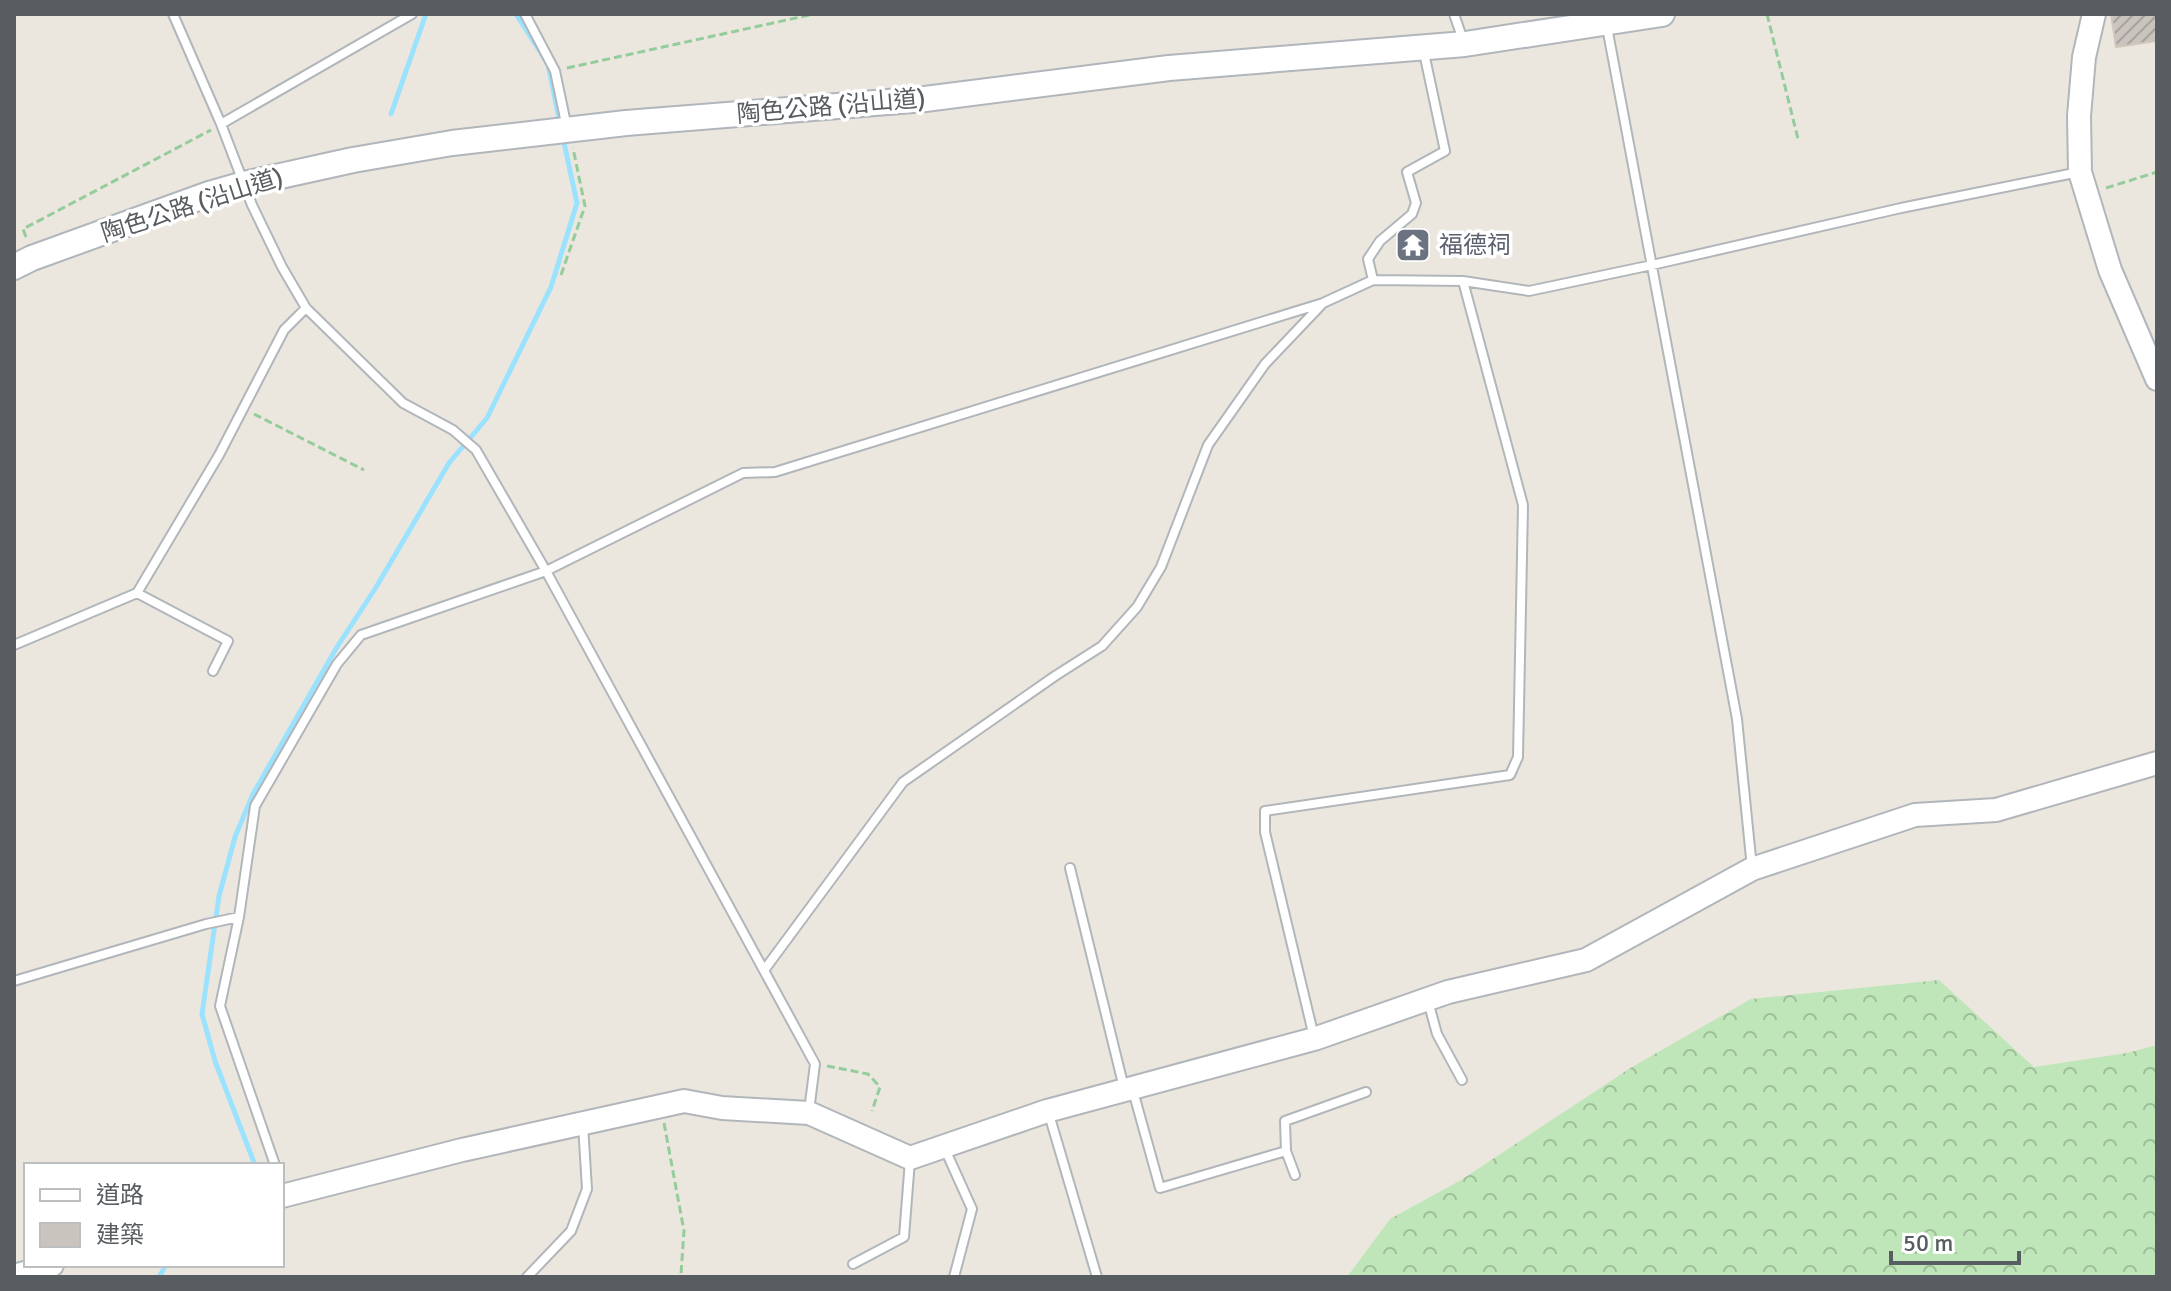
<svg xmlns="http://www.w3.org/2000/svg" width="2171" height="1291" viewBox="0 0 2171 1291" font-family="Signika,'Noto Sans TC',sans-serif">
	<style>
		.forest { fill: url(#forest-crowns) }
		.lines { fill: none; stroke-linecap: round; stroke-linejoin: round }
		.stream { stroke: #9be2ff; stroke-width: 5 }
		.building { fill: url(#building-hatch); stroke: #d1c7bc; stroke-width: 2 }
		.service-casing { stroke: #b1b6ba; stroke-width: 12 }
		.tertiary-casing { stroke: #b1b6ba; stroke-width: 26 }
		.secondary-casing { stroke: #b0b6bb; stroke-width: 28 }
		.path { stroke: #94cc9c; stroke-width: 3; stroke-dasharray: 8 4; stroke-linecap: butt }
		.service { stroke: #fff; stroke-width: 8 }
		.tertiary { stroke: #fff; stroke-width: 22 }
		.secondary { stroke: #fff; stroke-width: 24 }
		.labels { text-anchor: middle; dominant-baseline: central; stroke-width: 7; stroke-linejoin: round; paint-order: stroke }
		.street-label { font-size: 24px; fill: #575d61; stroke: #fff }
		.worship-label { font-size: 24px; fill: #5b616d; stroke: #fff; text-anchor: start }
	</style>
	<defs>
		<pattern id="forest-crowns" width="20" height="18" patternUnits="userSpaceOnUse" patternTransform="scale(2)"><rect width="20" height="18" fill="#bfe6b8"/><path d="M2 6a3 3 0 1 1 6 0M12 15a3 3 0 1 1 6 0" fill="none" stroke="#9ebe99"/></pattern>
		<pattern id="building-hatch" width="6" height="6" patternUnits="userSpaceOnUse" patternTransform="scale(2)"><rect width="6" height="6" fill="#c9c4bd"/><path d="M-1 1l2-2M0 6l6-6M5 7l2-2" fill="none" stroke="#a6a29d"/></pattern>
	</defs>
	<rect width="100%" height="100%" fill="#ece7de"/>
	<path class="forest" d="M1939 980 2034 1067 2127 1053 2157 1045V1277H1347L1390 1219 1461 1180 1632 1067 1751 999Z"/>
	<g class="lines">
		<path class="stream" d="M516 14 548 64 560 124
			M391 114 426 14
			M255 1165 215 1061 202 1014 219 896 235 837 253 794 337 647 375 589 449 463 487 418 551 287 577 203 563 138
			M159 1277 166 1265"/>
	</g>
	<path class="building" d="M2111 14H2157V41L2116 47Z"/>
	<g class="lines">
		<g class="service-casing">
			<path id="service" d="M173 14 221 124 252 205 282 267 306 308 403 403 453 430 476 450 546 571 815 1064 809 1111
				M525 14 555 71 567 128
				M1454 14 1463 40
				M1607 27 1737 719 1752 868
				M221 124 412 14
				M1373 280 1368 259 1380 241 1412 214 1416 203 1407 172 1445 151 1423 48
				M137 593 228 641 213 671
				M14 645 137 593 219 455 284 330 306 308
				M1070 868 1124 1088
				M765 969 903 782 1055 676 1102 646 1137 607 1161 567 1208 445 1265 364 1323 303
				M14 981 206 924 239 917
				M1428 1001 1437 1034 1462 1080
				M1314 1037 1265 832V811L1510 775 1518 757 1523 505 1463 281
				M1133 1091 1160 1188 1286 1151 1285 1121 1366 1092
				M1048 1111 1097 1277
				M944 1147 972 1209 954 1277
				M1286 1151 1295 1175
				M275 1165 220 1006 239 917 255 806 337 664 361 635 546 571 743 473 775 472 1323 303 1373 280 1463 281 1529 291 1652 265 1901 208 2079 172
				M853 1264 904 1237 910 1160
				M527 1277 571 1231 587 1189 583 1125"/>
		</g>
		<g class="tertiary-casing">
			<path id="tertiary" d="M2094 14 2084 57 2079 116 2080 172 2110 270 2157 379
				M282 1196 462 1150 684 1101 722 1108 809 1113 910 1158 1047 1111 1314 1039 1448 992 1586 960 1752 869 1915 815 1996 810 2157 763
				M14 1276 52 1265"/>
		</g>
		<g class="secondary-casing">
			<path id="secondary" d="M14 267 32 258 209 194 244 184 353 160 452 143 626 123 925 99 1169 68 1465 44 1662 14"/>
		</g>
		<path class="path" d="M1767 14 1798 139
			M567 68 814 14
			M2106 188 2157 172
			M26 237 23 229 211 130
			M561 275 585 206 573 148
			M254 414 364 470
			M827 1066 868 1074 880 1087 872 1111
			M664 1123 684 1231 681 1274"/>
		<use href="#service" class="service"/>
		<use href="#tertiary" class="tertiary"/>
		<use href="#secondary" class="secondary"/>
	</g>
	<defs>
		<g id="temple-square" transform="scale(1.8)"><rect x="-9" y="-9" width="18" height="18" rx="4" fill="#6b7280" stroke="#fff"/><path d="M0-6L5-2H3V0L6.5 2.5H4V6H1.5V3h-3V6H-4V2.5H-6.5L-3 0V-2H-5Z" fill="#fff"/></g>
	</defs>
	<g fill-rule="evenodd">
		<use href="#temple-square" x="1413" y="245"/>
	</g>
	<g class="labels">
		<g class="street-label">
			<text transform="translate(831 106) rotate(-5)">陶色公路 (沿山道)</text>
			<text transform="translate(192 205) rotate(-18)">陶色公路 (沿山道)</text>
		</g>
		<g class="worship-label">
			<text x="1439" y="245">福德祠</text>
		</g>
	</g>
	<rect width="2171" height="1291" fill="none" stroke="#575d61" stroke-width="32"/>
	<rect x="24" y="1163" width="260" height="104" fill="#ffffff" stroke="#bcbec0" stroke-width="2"/>
	<rect x="40" y="1189" width="40" height="12" fill="#ffffff" stroke="#bcbec0" stroke-width="2"/>
	<text x="96" y="1203" font-size="24" fill="#575d61">道路</text>
	<rect x="40" y="1223" width="40" height="24" fill="#c9c4bd" stroke="#bcbec0" stroke-width="2"/>
	<text x="96" y="1243" font-size="24" fill="#575d61">建築</text>
	<path d="M1891 1251v12h128v-12" fill="none" stroke="#575d61" stroke-width="4"/>
	<text x="1903" y="1251" font-size="24" fill="#575d61" stroke="#ffffff" stroke-width="6" paint-order="stroke">50 m</text>
</svg>
